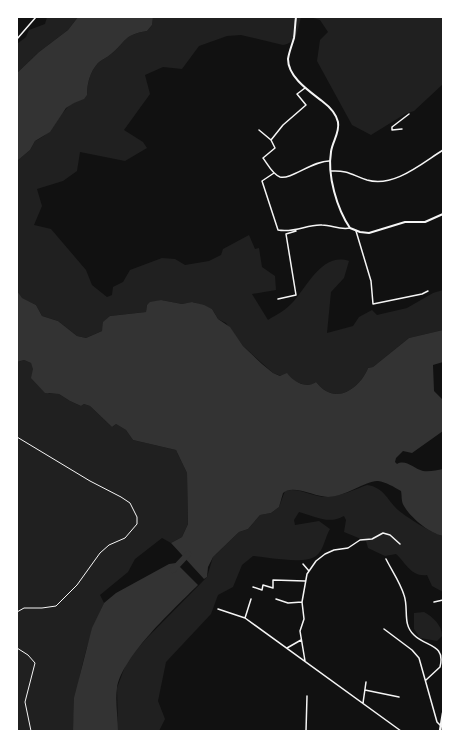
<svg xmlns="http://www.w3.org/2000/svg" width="460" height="748" viewBox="0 0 460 748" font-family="'PT Sans Narrow',sans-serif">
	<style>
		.green { fill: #202020 }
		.water { fill: #333 }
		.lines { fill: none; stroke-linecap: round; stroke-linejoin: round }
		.river { stroke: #333; stroke-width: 6 }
		.path { stroke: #f5f5f5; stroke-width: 1 }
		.minor { stroke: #f5f5f5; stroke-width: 1.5 }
		.tertiary { stroke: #f5f5f5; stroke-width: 2 }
		.trunk { stroke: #f5f5f5; stroke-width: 2.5 }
	</style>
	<rect width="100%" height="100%" fill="#111"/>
	<path class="green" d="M47 17H78L68 30 39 52 17 73V44L26 37 29 30 45 24Z
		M153 17H301C298 29 297 43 283 45L241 35 227 36 199 46 182 69 163 67 145 75 150 94 124 130 143 142 147 148 125 161 80 152 77 171 63 181 37 189 42 206 34 225 51 229 86 270 92 285 107 297 112 295 113 287 123 282 130 270 162 258 175 259 185 265 209 261 221 255 223 249 249 235 255 249 259 248 262 267 275 276 276 290 252 294 268 320C276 315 286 310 293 302 307 287 322 252 349 261L344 278 331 292 327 333 353 326 359 317 372 310 377 315 407 308 433 293 443 290V330L409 338 373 367 368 368C362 384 343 401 326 391 322 389 319 385 316 382L312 385 302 384 273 373 243 346 226 323 218 319 212 309 193 302 182 304 161 300 147 305 146 312 110 316 102 331 86 338 77 336 58 321 42 316 36 305 21 298 17 291V161L30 150 35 141C53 133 54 122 66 109 71 103 80 99 87 95 87 83 90 72 98 63 102 59 107 58 111 54 127 41 123 35 147 31L152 25Z
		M310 17H443V84L414 111 405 114 371 135 352 125 317 61 320 40 328 32 320 20Z
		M24 360 31 363 49 394H59L70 401 81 406 84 404 90 406 112 427 116 424 126 430 133 440 176 450 187 473 188 524 182 537 171 543 162 538 135 559 128 572 100 595 104 603C85 643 75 687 73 731H17V362Z
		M367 485C382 487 386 497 395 507 402 515 433 534 443 536V592L432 586 427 575C411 577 406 563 396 554L385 556 368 548 366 541 344 532 346 520 344 516C328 525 315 516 299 512L294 520 295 525 319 521 330 529C325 537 324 550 316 556 304 565 267 557 253 556L242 565 233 587 218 595 211 614 166 662 158 701 165 719 159 731H118L117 688 127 661 145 640 207 577 213 557 239 532 248 529 260 515 271 513 279 507 285 491C300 487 313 498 328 497 341 496 356 489 367 485Z
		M424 612C433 617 442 625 442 636L437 641 420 638 414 629V613Z"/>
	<path class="water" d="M78 17H153L152 25 147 31C123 35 127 41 111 54 107 58 102 59 98 63 90 72 87 83 87 95L84 99 74 103 66 108 50 132 35 141 30 150 17 161V73L39 52 68 30Z
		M17 291 22 298 36 305 42 316 58 321 77 336 86 338 102 331 103 322 110 316 146 312 147 305 150 302 161 300 182 304 192 302 204 305 212 309 218 319 230 327 243 346 262 364 273 373 280 376 287 373C293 382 307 389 316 382 319 385 322 389 326 391 343 401 362 384 368 368L373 367 409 338 443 330V362L433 365 434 391 443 400V431L412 453 403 451 396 458 395 462 397 464C406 459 414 469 423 471 430 472 437 470 443 469V536C429 533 411 518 404 506 401 502 402 495 401 491 394 487 386 482 378 481 367 480 345 497 328 497 315 497 293 484 283 493L279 507 271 513 260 515 248 529 239 532 213 557 208 567 207 577 204 579 171 543 182 537 188 524 187 473 176 450 133 440 126 430 116 424 112 427 90 406 84 404 81 406 70 401 59 394 45 393 31 378 33 369 31 363 24 360 17 362Z
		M176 563 198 585C175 608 122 656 117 688 115 701 118 717 118 731H73L74 698 92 628 104 603 116 593 169 564Z"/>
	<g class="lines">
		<path class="river" d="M173 570 188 554"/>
		<path class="path" d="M17 437 90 481 121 497 130 503 137 517V524L125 538 109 545 100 553 77 585 56 606 42 608H24L17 612
			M17 648 28 655 35 663 25 702 31 731"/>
		<path class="minor" d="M17 39 36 17
			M305 88 297 94 306 105 283 125 271 140 275 148 263 158C267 163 272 174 280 177 291 180 314 160 330 161
			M402 129 392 130V127L409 114
			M259 130 271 140
			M331 171C348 170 352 175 367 180 394 188 422 163 443 150
			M274 173 262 181 278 230C296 233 307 224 322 225 332 225 339 230 350 228
			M356 231 371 281 373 304 422 294 428 291
			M278 299 296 295 286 234 296 231
			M386 559C392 571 400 582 404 595 409 609 402 624 414 635 426 647 446 644 440 667L426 680
			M303 564 309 571
			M253 587 262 590 263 585 273 588V580L305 581
			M276 599 288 603 302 602
			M434 602 443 600
			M218 609 245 618 401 731
			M245 618 251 599
			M384 629 412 650 419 658 437 722 440 725
			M287 648 301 640
			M305 661 300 631 304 619 302 602 307 574 316 561 325 554 334 550 348 548 360 540 372 539 383 533 390 535 400 544
			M365 690 399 697
			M363 703 366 682
			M306 731 307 696"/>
		<path class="tertiary" d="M296 17C295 24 295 31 294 38 292 45 289 52 288 59 288 77 309 91 322 101 330 107 336 113 338 122 340 133 332 142 331 152 327 175 337 209 350 228L360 232 369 233 405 222H425L443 214"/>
		<path class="trunk" d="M440 731 443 713"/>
	</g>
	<rect width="460" height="748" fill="none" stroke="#ffffff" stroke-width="36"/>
</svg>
